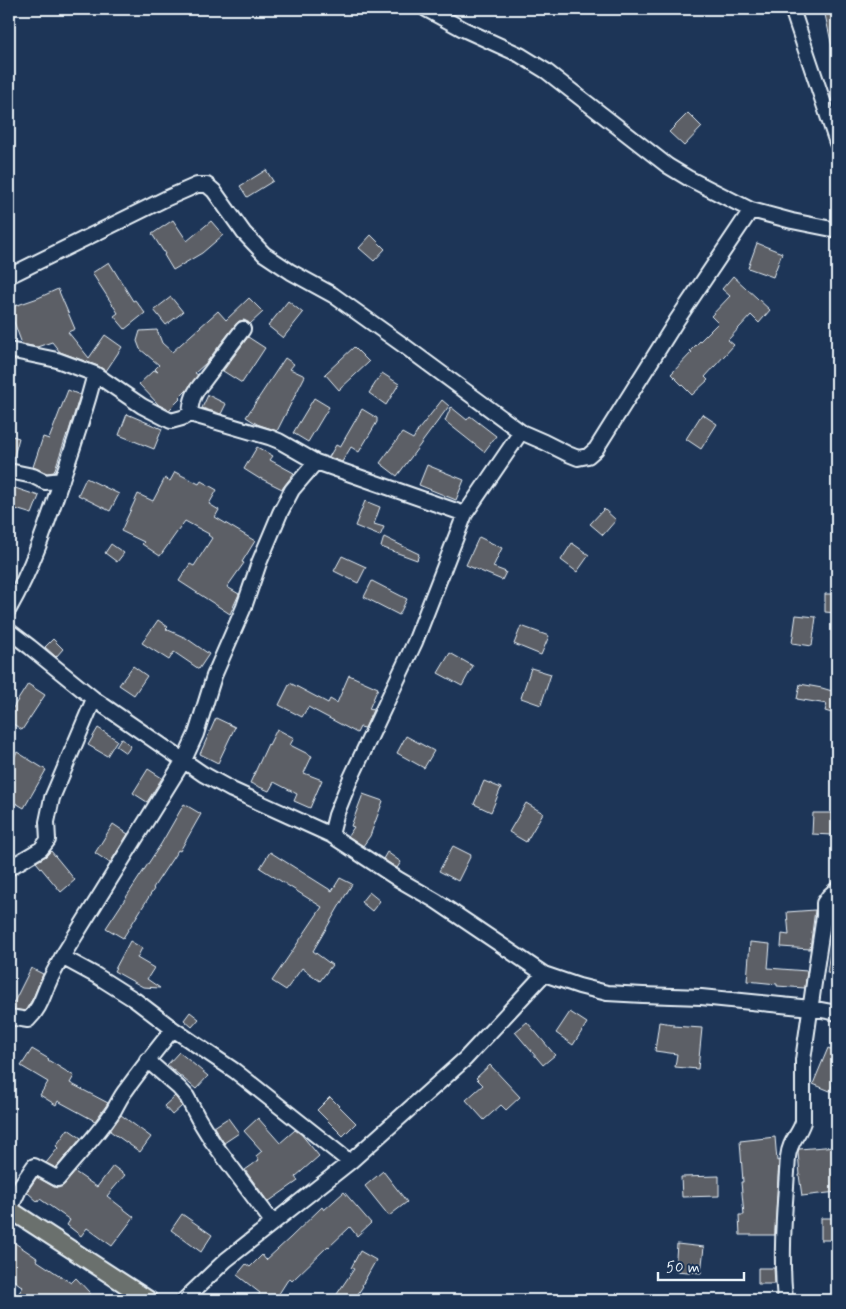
<svg xmlns="http://www.w3.org/2000/svg" width="846" height="1309" viewBox="0 0 846 1309" font-family="Mynerve,sans-serif">
	<style>
		.building { fill: #5c5f66; stroke: #e8f1f8 }
		.lines { fill: none; stroke-linecap: round; stroke-linejoin: round }
		.minor-casing { stroke: #e8f1f8; stroke-width: 18 }
		.major-casing { stroke: #e8f1f8; stroke-width: 20 }
		.minor { stroke: #1d3557; stroke-width: 14 }
		.major { stroke: #6b706d; stroke-width: 16 }
	</style>
	<rect width="100%" height="100%" fill="#1d3557"/>
	<filter id="ink" filterUnits="userSpaceOnUse"><feTurbulence type="fractalNoise" baseFrequency=".02" numOctaves="2"/><feDisplacementMap in="SourceGraphic" scale="10" xChannelSelector="R" yChannelSelector="G"/><feConvolveMatrix kernelMatrix="1 2 1 2 8 2 1 2 1" color-interpolation-filters="sRGB"/></filter>
	<g filter="url(#ink)">
		<path class="building" d="M831 9H837V51H833L824 10Z
			M688 113 702 127 684 146 669 132Z
			M266 170 273 181 247 197 240 186Z
			M173 220 187 241 211 221 223 235 202 253 173 270 164 255 165 254 152 234Z
			M371 235 385 249 374 261 359 248Z
			M757 243 782 253 773 277 748 268Z
			M109 262 133 301 135 300 145 313 125 329 114 316 118 313 92 273Z
			M733 276 770 310 759 323 751 315 728 340 734 345 705 377 708 380 692 395 671 374 692 352 690 351 718 323 711 316 730 296 722 289Z
			M58 289 75 329 68 332 89 358 105 335 122 347 106 371 98 366 60 352 52 342 37 347 22 344 9 308 38 298Z
			M171 297 183 312 166 325 154 310Z
			M249 298 263 312 250 324 244 320 239 321 236 324 206 363 195 373 198 375 187 390 179 398 180 399 169 410 159 405 139 384 154 370 158 372 155 369 159 365 140 349 137 341 140 331 157 330 162 343 172 352 218 311 226 320Z
			M288 301 303 313 283 338 268 326Z
			M248 337 265 348 242 383 223 371Z
			M354 347 369 362 339 390 325 374Z
			M285 358 294 364 290 369 305 376 277 431 257 424 246 417Z
			M382 373 399 384 386 405 369 393Z
			M68 390 80 395 68 434H67L54 472 47 473 33 467 43 437 49 439Z
			M208 395 226 404 221 414 202 408Z
			M314 398 329 407 308 442 293 433Z
			M442 400 449 406 397 476 380 463 402 433 413 439 419 429Z
			M451 407 467 420 470 416 496 436 484 452 445 421Z
			M362 409 377 418V422L359 452 351 447 342 462 329 457 336 445 340 447Z
			M127 414 162 429 154 449 119 435Z
			M702 414 717 424 701 449 686 439Z
			M9 435 19 438 12 463 9 462Z
			M257 447 273 456 270 460 294 473 282 489 260 478V479L244 469Z
			M427 465 464 480 456 500 419 485Z
			M175 472 199 484 201 481 217 490 209 504 219 510 215 517 255 541 242 562 244 563 227 587 239 594 230 614 179 581 190 564 194 566 212 538 208 535 209 534 185 521 160 556 142 544 144 542 121 531 138 494 153 501 165 478 170 481Z
			M86 478 119 494 110 511 78 495Z
			M9 486 39 496 32 514 9 507Z
			M365 501 380 507 374 524 384 527 380 536 355 526Z
			M604 509 616 520 603 535 590 524Z
			M384 537 419 554 417 560 381 547Z
			M479 537 502 548 493 567 506 572 502 580 466 565Z
			M572 543 589 555 577 572 561 560Z
			M111 544 124 553 117 562 105 553Z
			M342 556 366 567 358 583 334 571Z
			M372 581 407 599 399 615 364 597Z
			M825 594H837V613L825 612Z
			M796 615 816 617 812 646 792 643Z
			M158 620 168 627 166 629 186 638 209 654 199 669 174 652 169 660 142 643Z
			M521 626 549 636 541 655 514 644Z
			M53 639 63 649 56 657 45 647Z
			M450 653 473 666 462 686 438 673Z
			M133 666 147 676 134 695 119 685Z
			M531 668 551 674 541 705 521 698Z
			M349 675 378 688 369 709 373 710 365 728 360 727 357 733 308 707 302 717 279 705 290 683 328 703 330 699 337 703Z
			M836 679 837 680V706L835 714 825 711 827 704 797 699 800 684 822 688 832 691Z
			M28 684 45 695 22 730 9 721V714Z
			M216 718 235 727 218 763 200 754Z
			M98 728 117 740 107 756 88 745Z
			M277 729 294 738 290 745 312 756 304 773 322 780 310 808 294 801 297 794 274 782 269 791 250 783 268 744 269 745Z
			M406 736 434 751 424 768 397 753Z
			M121 738 131 746 126 753 116 746Z
			M17 752 46 770 24 808 9 799V766Z
			M148 769 162 778 147 802 133 793Z
			M484 781 501 788 491 812 474 804Z
			M363 794 383 801 370 836 363 846 348 836 354 827 351 826Z
			M526 803 543 813 526 842 509 832Z
			M184 804 201 814 180 851 178 850 153 888 154 889 123 938 106 928 161 844Z
			M813 813H833L832 835 812 834Z
			M113 824 128 834 110 863 95 853Z
			M453 846 471 855 458 881 439 871Z
			M51 851 75 880 61 892 36 862 46 856Z
			M270 852 332 891 340 878 352 884 313 951 332 965 320 981 302 968 286 990 272 981 322 907 260 868Z
			M387 852 401 862 397 868 383 859Z
			M369 892 380 901 372 911 361 902Z
			M815 910 810 949 781 947 782 934 789 935 787 912Z
			M832 936 837 937V974L827 973Z
			M130 941 142 948 137 958 154 968 147 979 160 988 143 987 114 971Z
			M750 942 770 944 768 968 807 971 805 988 777 986V984L747 981Z
			M31 968 43 974 33 998 25 1011 12 1009 11 1008Z
			M190 1012 199 1019 192 1027 184 1020Z
			M570 1012 587 1023 573 1045 556 1033Z
			M527 1022 555 1055 543 1065 515 1032Z
			M659 1022 673 1024V1026L702 1028 698 1069 675 1067 677 1054 655 1051Z
			M828 1048 837 1052V1073L830 1091 813 1084Z
			M32 1049 49 1059 48 1060 74 1076 70 1083 108 1103 95 1121 58 1101 56 1105 40 1095 48 1082 21 1066Z
			M179 1052 208 1076 196 1089 167 1065Z
			M490 1065 520 1097 506 1110 501 1105 484 1120 466 1100 483 1085 476 1078Z
			M175 1096 182 1106 172 1115 164 1106Z
			M330 1097 356 1123 343 1136 317 1110Z
			M121 1115 151 1137 140 1152 110 1131Z
			M228 1118 239 1133 224 1143 214 1127Z
			M258 1118 280 1143 295 1130 301 1134 319 1156 295 1177 298 1181 268 1202 245 1170 259 1160 256 1156 262 1151 244 1131Z
			M68 1129 81 1138 56 1168 46 1163 58 1148 56 1146Z
			M775 1137 777 1161 779 1160 775 1235H740L739 1215H744L741 1182H743L740 1141Z
			M837 1146V1192L802 1196 799 1175H800L798 1152 799 1149Z
			M113 1166 125 1175 107 1196 134 1217 112 1246 87 1228 81 1236 67 1225 70 1220 40 1199 38 1202 27 1192 37 1177 54 1187 58 1188 64 1185 75 1172 97 1187Z
			M383 1171 407 1202 389 1216 365 1186Z
			M719 1176V1196L682 1197 681 1177Z
			M344 1192 371 1223 357 1236 350 1227 329 1247 328 1246 292 1281 289 1278 275 1300H255L260 1293 237 1275 246 1264 250 1267 262 1255 266 1260 290 1238 322 1207 324 1210Z
			M182 1214 212 1235 201 1252 171 1230Z
			M821 1218H837V1240H821Z
			M9 1239 37 1258 36 1260 71 1283 76 1278 90 1293 82 1300H14L23 1287 9 1277Z
			M677 1244 704 1247 701 1273 675 1271Z
			M360 1251 376 1260 362 1285 363 1286 354 1300H333L354 1269 351 1268Z
			M758 1268H774L775 1284H758Z"/>
		<g class="lines">
			<g class="minor-casing">
				<path id="minor" d="M426 9 463 29 520 55 546 71 668 166 688 178 751 210 792 221 837 230
					M792 9 837 143
					M9 276 165 199 197 185H207L214 191 244 233 264 254 291 272 333 295 403 345 521 432 544 442 568 454 578 458 588 456 596 449 677 320 751 210
					M9 350 57 360 95 374 142 406 171 421 182 418 190 414 269 437 279 441 316 462 465 514
					M190 414C191 400 194 392 203 382L243 329
					M9 471 33 476 45 482 62 480
					M9 609C33 567 48 521 63 476 75 442 86 408 95 374
					M9 631 30 647 94 699 203 774 232 790 331 835 398 879 436 901 544 974 579 986 607 993 643 995 701 997 811 1008 837 1013
					M331 835 336 815 350 780 415 642 465 514 521 432
					M9 868 41 849 48 840 47 822 52 798 94 699
					M62 957 97 976 135 1000 173 1029 235 1071 350 1162
					M9 1017 28 1020C41 1007 42 997 49 982 53 973 58 965 62 957L184 760 196 734 214 676 244 607 259 563 280 513 292 490 316 462
					M147 1060 179 1088 187 1097 198 1118 212 1141 273 1223
					M10 1209 21 1185 34 1166 58 1179C76 1156 98 1135 114 1110 118 1103 121 1096 126 1090 141 1069 157 1049 173 1029
					M184 1300 226 1260 350 1162 435 1086 465 1059 544 974
					M785 1300C780 1253 785 1205 788 1157 790 1140 798 1137 803 1122V1060L817 962 824 916V903L829 896 837 889"/>
			</g>
			<g class="major-casing">
				<path id="major" d="M9 1209 149 1300"/>
			</g>
			<use href="#minor" class="minor"/>
			<use href="#major" class="major"/>
		</g>
	</g>
	<rect width="846" height="1309" fill="none" stroke="#1d3557" stroke-width="30"/>
	<rect x="15" y="15" width="816" height="1279" fill="none" stroke="#e8f1f8" stroke-width="2" filter="url(#ink)"/>
	<path d="M658 1272v8h86v-8" fill="none" stroke="#e8f1f8" stroke-width="2.5"/>
	<text x="666" y="1272" font-size="15" fill="#e8f1f8" stroke="#1d3557" stroke-width="4" paint-order="stroke">50 m</text>
</svg>
